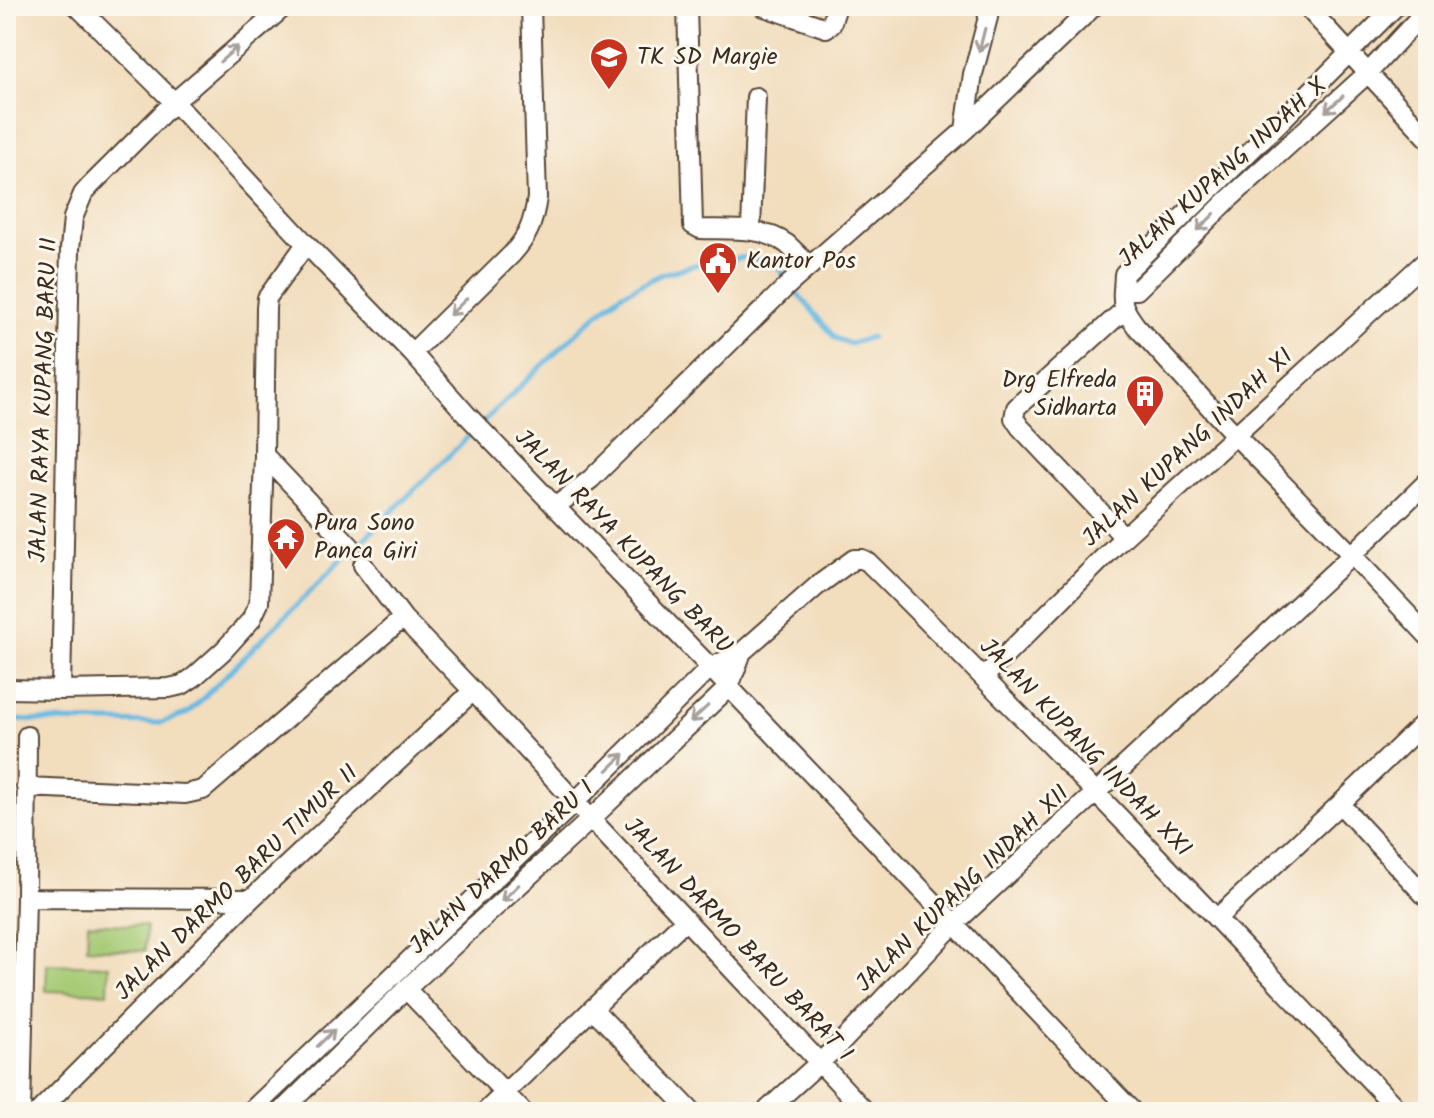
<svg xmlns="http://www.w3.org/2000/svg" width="1434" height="1118" viewBox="0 0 1434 1118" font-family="Kalam,sans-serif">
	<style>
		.green { fill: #a5ca74; stroke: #707a49; stroke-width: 2 }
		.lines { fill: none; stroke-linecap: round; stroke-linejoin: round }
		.stream { stroke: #64b8e1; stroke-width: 5 }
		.minor-casing { stroke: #564536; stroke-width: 22 }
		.minor { stroke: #fff; stroke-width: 18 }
		.oneway { stroke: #a79f9a }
		.labels { text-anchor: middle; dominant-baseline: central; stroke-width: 6; stroke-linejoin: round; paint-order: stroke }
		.poi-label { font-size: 24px; fill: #3b2a1e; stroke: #fbf7ec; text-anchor: start }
		.street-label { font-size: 24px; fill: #3b2a1e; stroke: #fbf7ec }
	</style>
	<rect width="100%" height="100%" fill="#fbf7ec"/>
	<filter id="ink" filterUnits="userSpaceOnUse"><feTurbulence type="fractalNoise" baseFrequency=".0125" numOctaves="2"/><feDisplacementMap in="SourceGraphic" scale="16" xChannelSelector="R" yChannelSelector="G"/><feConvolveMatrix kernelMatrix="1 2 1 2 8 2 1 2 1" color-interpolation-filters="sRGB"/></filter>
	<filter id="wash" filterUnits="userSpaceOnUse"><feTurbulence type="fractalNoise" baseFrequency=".006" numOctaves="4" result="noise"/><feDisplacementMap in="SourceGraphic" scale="32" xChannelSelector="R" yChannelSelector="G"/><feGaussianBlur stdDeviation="1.8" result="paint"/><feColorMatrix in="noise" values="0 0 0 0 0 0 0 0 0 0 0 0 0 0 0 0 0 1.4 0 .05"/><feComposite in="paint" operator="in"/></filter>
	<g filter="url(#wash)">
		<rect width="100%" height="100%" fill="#f2ddbd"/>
		<path class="green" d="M88 923 146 926 145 951 87 948Z
			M47 964 109 966 108 993 46 991Z"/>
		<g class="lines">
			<path class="stream" d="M793 288 835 338 850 344 871 337
				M482 423 585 325 621 294 662 274 709 261 748 257 779 268 787 280
				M359 544 475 430
				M6 720 160 723 188 713 348 554"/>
		</g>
	</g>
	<g filter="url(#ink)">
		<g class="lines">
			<g class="minor-casing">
				<path id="minor" d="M77 6 174 102 306 244 412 353 467 415 729 687 1133 1112
					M687 6 693 225 700 229C729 230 762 226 787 244 795 251 802 259 810 266
					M762 6 826 28 831 25 837 6
					M1306 6 1428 138
					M1396 6 1285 117 1124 274C1123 302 1118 302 1136 326L1236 436 1352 555 1428 636
					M965 130 973 74 991 6
					M751 230 756 97
					M1123 289 1137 290 1229 199 1368 73 1428 8
					M412 353 512 254C529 235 533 223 537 198L531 6
					M264 455 351 547
					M555 507 591 479 787 286 965 130 1094 6
					M1124 537 1020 427 1014 418 1016 408 1021 403 1124 310
					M363 565 403 618 473 691 591 819 866 1112
					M984 677 1124 537 1428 259
					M6 689 61 690 169 688 182 685 194 677 224 650 251 620 259 603 264 455 266 308 267 298 306 244
					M61 690 70 249 73 218 83 194 90 186 174 102 285 6
					M26 787 185 794 203 790 403 618
					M1340 804 1428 899
					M26 898 251 899
					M1217 918 1340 804 1428 719
					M406 989 523 1112
					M593 1009 692 1112
					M21 1112 26 898 27 736
					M38 1112 251 899 473 691
					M250 1112 576 801 710 668 742 652 817 586 854 559H862L868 562C1050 742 1225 927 1400 1112
					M281 1112 406 989 591 819 729 687 742 652
					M485 1112 685 920
					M765 1112 841 1043 954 924 1352 555 1428 481"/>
			</g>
			<use href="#minor" class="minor"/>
		</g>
		<defs><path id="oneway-shaft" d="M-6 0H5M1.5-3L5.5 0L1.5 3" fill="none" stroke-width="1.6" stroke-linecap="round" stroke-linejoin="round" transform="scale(2)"/></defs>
		<g class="oneway">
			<use href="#oneway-shaft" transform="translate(982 40) rotate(104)"/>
			<use href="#oneway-shaft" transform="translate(229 54) rotate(-41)"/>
			<use href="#oneway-shaft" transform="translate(1334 104) rotate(138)"/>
			<use href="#oneway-shaft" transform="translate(1206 222) rotate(135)"/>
			<use href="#oneway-shaft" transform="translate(458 307) rotate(136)"/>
			<use href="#oneway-shaft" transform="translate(699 714) rotate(137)"/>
			<use href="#oneway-shaft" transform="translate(616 762) rotate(-44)"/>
			<use href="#oneway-shaft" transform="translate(510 893) rotate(137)"/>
			<use href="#oneway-shaft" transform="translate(326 1038) rotate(-44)"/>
		</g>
	</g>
	<defs>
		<g id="school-pin" transform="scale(2)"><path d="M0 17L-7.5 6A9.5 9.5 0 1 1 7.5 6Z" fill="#c8321e" stroke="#fbf7ec"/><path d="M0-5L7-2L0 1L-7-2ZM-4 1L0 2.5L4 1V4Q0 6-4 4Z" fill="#fff"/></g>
		<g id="civic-pin" transform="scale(2)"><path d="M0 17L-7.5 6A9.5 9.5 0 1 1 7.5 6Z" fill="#c8321e" stroke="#fbf7ec"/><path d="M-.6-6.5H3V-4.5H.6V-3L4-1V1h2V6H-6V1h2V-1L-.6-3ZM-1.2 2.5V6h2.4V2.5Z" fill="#fff"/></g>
		<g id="building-pin" transform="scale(2)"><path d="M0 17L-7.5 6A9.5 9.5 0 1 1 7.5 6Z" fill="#c8321e" stroke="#fbf7ec"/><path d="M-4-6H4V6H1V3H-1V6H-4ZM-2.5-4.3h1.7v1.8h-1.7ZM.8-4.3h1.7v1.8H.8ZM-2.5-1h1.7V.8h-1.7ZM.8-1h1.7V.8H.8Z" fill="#fff"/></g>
		<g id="temple-pin" transform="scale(2)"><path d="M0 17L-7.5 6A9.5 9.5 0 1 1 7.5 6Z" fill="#c8321e" stroke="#fbf7ec"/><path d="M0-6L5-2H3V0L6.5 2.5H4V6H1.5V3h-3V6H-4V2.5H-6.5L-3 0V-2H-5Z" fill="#fff"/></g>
	</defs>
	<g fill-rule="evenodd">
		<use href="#school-pin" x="609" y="57"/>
		<use href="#civic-pin" x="718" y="261"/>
		<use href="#building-pin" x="1145" y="394"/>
		<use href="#temple-pin" x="286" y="537"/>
	</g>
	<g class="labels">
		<g class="poi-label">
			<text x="637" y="57">TK SD Margie</text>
			<text x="746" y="261">Kantor Pos</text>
			<text x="1117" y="380" text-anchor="end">Drg Elfreda<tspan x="1117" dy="28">Sidharta</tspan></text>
			<text x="314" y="523">Pura Sono<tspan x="314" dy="28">Panca Giri</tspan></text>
		</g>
		<g class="street-label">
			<text transform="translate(1223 173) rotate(-42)">JALAN KUPANG INDAH X</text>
			<text transform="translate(44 400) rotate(-88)">JALAN RAYA KUPANG BARU II</text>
			<text transform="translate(1188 448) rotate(-43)">JALAN KUPANG INDAH XI</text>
			<text transform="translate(623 542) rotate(46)">JALAN RAYA KUPANG BARU</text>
			<text transform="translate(1085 748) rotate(46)">JALAN KUPANG INDAH XXI</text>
			<text transform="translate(502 868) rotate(-43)">JALAN DARMO BARU I</text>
			<text transform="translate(237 883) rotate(-44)">JALAN DARMO BARU TIMUR II</text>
			<text transform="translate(963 889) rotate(-44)">JALAN KUPANG INDAH XII</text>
			<text transform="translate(738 940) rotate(47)">JALAN DARMO BARU BARAT I</text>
		</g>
	</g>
	<rect width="1434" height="1118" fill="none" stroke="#fbf7ec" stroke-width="32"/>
</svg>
